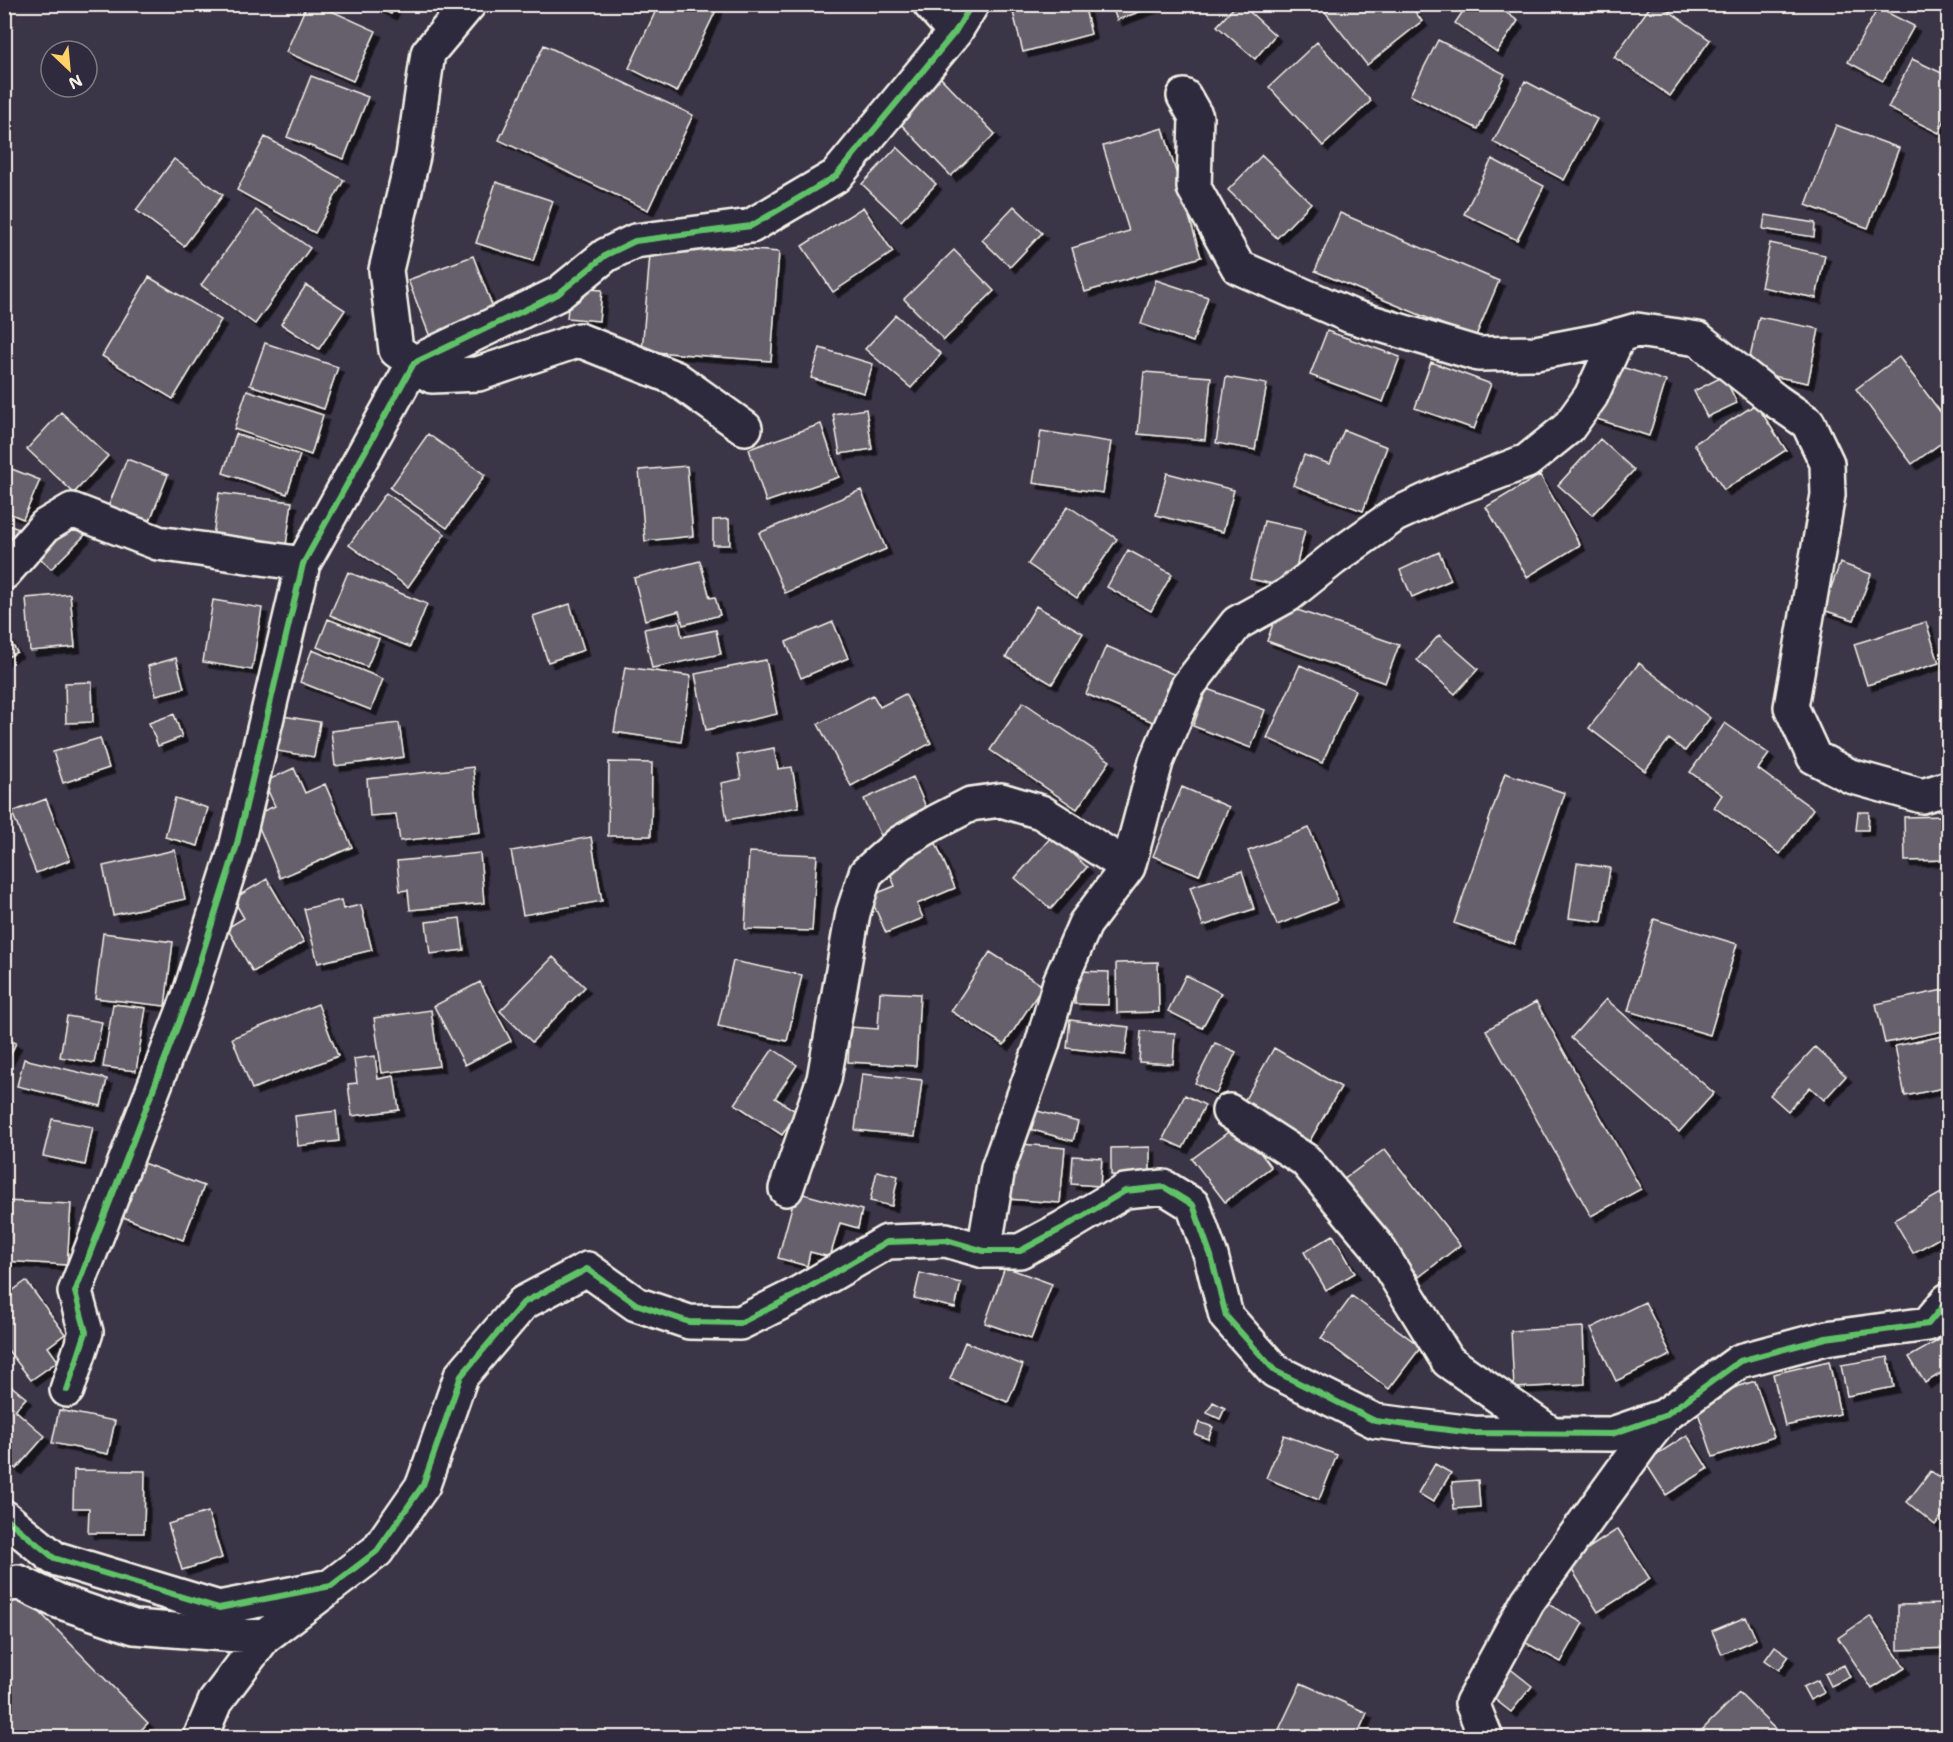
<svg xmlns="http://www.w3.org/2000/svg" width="1953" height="1742" viewBox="0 0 1953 1742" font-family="'Shantell Sans',sans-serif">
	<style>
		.building { fill: #65616c; stroke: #f4f1e8; stroke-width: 1.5; filter: url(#shadow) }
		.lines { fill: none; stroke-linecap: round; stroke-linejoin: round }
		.minor-casing { stroke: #f4f1e8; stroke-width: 38 }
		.minor { stroke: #2f2a3d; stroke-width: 33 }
		.cycleway-casing { stroke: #2f2a3d; stroke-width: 10 }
		.cycleway { stroke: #61c268; stroke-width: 6 }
	</style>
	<defs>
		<filter id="shadow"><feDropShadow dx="5.5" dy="5.5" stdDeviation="0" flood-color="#0009"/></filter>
	</defs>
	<rect width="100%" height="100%" fill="#3b3647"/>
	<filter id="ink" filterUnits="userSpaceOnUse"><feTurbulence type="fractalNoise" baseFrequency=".0167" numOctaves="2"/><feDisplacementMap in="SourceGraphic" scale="12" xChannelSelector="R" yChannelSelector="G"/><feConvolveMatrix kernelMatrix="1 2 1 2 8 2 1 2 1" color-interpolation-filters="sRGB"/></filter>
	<g filter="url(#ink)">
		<path class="building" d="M307 4H316L376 31 353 81 286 52Z
			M371 4H396L391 14Z
			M659 4H719L677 92 629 68Z
			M1011 4H1084L1091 34 1023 52Z
			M1111 4H1158V5L1117 20Z
			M1237 4H1241L1275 35 1255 59 1217 26Z
			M1319 4H1409L1422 21 1367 65Z
			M1468 4H1494L1518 21 1497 52 1455 23Z
			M1652 4H1659L1710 40 1670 96 1614 57Z
			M1878 8 1914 26 1883 81 1848 62Z
			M1438 40 1505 74 1478 129 1410 95Z
			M1317 42 1371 101 1323 146 1269 87Z
			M544 45 693 115 648 210 499 140Z
			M1912 59 1948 76V113L1939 133 1888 108Z
			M311 76 368 97 344 159 287 137Z
			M939 76 995 134 951 176 895 118Z
			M1525 81 1597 119 1564 180 1493 142Z
			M1836 125 1899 148 1868 228 1806 205Z
			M1163 128 1201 257 1085 292 1072 248 1129 231 1103 146Z
			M265 137 344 180 315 233 237 190Z
			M897 147 936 184 901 221 862 184Z
			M1262 155 1311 203 1277 238 1228 190Z
			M174 159 223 195 184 246 136 210Z
			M1492 159 1544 186 1517 240 1464 214Z
			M496 182 553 201 533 261 476 243Z
			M1014 206 1042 233 1010 267 982 240Z
			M863 207 893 252 833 292 802 246Z
			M256 210 310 248 255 324 201 285Z
			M1340 213 1499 281 1475 338 1315 271Z
			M1765 215 1815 223 1814 237 1763 229Z
			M651 242 779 252 771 361 642 351Z
			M1770 243 1825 255 1816 298 1761 287Z
			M954 250 994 291 944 340 904 299Z
			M473 256 497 318 432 342 408 280Z
			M149 277 221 320 173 399 102 356Z
			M1156 280 1208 297 1193 342 1141 324Z
			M306 285 345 310 319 349 281 324Z
			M570 288 602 290 599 321 567 318Z
			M896 315 941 354 911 388 865 349Z
			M1759 317 1819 329 1808 383 1747 371Z
			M1327 331 1400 357 1383 402 1310 375Z
			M265 343 338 367 324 409 250 385Z
			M820 348 873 364 864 393 811 378Z
			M1899 357 1948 422V438L1912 464 1856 389Z
			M1431 362 1491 384 1474 429 1415 408Z
			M1609 363 1666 381 1649 436 1591 417Z
			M1144 372 1211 377 1205 440 1138 434Z
			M1724 376 1737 403 1707 417 1694 391Z
			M1226 377 1267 384 1255 450 1216 443Z
			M247 390 323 415 311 455 234 429Z
			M1756 404 1786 450 1724 490 1694 444Z
			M866 409 872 449 840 454 833 414Z
			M61 412 108 456 74 493 27 449Z
			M821 424 839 477 766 502 749 449Z
			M1344 430 1387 447 1363 511 1293 485 1304 455 1330 464Z
			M1041 431 1111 442 1103 493 1033 483Z
			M236 434 300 455 287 494 223 473Z
			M428 434 485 475 447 528 390 488Z
			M1600 439 1634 470 1592 515 1558 485Z
			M127 459 168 475 149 523 108 507Z
			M4 466 40 480 23 519 4 511Z
			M687 466 693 536 645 541 639 470Z
			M1167 473 1234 490 1223 532 1156 515Z
			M1540 475 1580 545 1527 577 1486 507Z
			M861 490 886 549 785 593 759 533Z
			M219 493 292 502 286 545 213 536Z
			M386 493 445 534 408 587 349 545Z
			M1068 506 1117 539 1077 598 1028 564Z
			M69 519 85 535 51 569 35 553Z
			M729 519 730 545H713V520Z
			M1264 521 1305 530 1291 588 1250 579Z
			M4 523 21 530 4 556Z
			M1128 550 1172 574 1151 611 1107 587Z
			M1439 552 1451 580 1412 597 1400 570Z
			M700 561 710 598 715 597 720 615 683 625 679 611 645 620 634 578Z
			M1840 563 1871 574 1854 620 1823 610Z
			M348 572 427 604 410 647 330 615Z
			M70 594 75 647 30 651 26 598Z
			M213 600 262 608 252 670 203 662Z
			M570 604 584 650 548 662 533 616Z
			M1280 604 1399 645 1385 683 1267 641Z
			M1036 606 1083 633 1052 684 1006 657Z
			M328 619 379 639 367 667 317 647Z
			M679 622 682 637 716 630 721 654 652 668 644 629Z
			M833 622 848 658 801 678 786 642Z
			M1926 622 1939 663 1867 685 1854 644Z
			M4 632 17 652 4 659Z
			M1439 635 1478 669 1455 694 1417 660Z
			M1106 646 1178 676 1158 724 1086 694Z
			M312 650 383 679 371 710 300 682Z
			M176 658 184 688 156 695 148 666Z
			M766 660 777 714 706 730 695 674Z
			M1639 663 1710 718 1685 751 1669 739 1645 771 1589 728Z
			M1300 665 1355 690 1322 763 1267 738Z
			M625 667 691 676 681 742 614 732Z
			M92 682 93 722 66 723 65 683Z
			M1207 689 1265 710 1251 748 1193 726Z
			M905 694 931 743 851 786 818 724 873 695 880 707Z
			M1023 702 1110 761 1077 809 990 750Z
			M174 714 182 737 158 746 149 723Z
			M283 716 320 722 314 757 277 751Z
			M1948 718V734L1941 721Z
			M399 723 404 757 335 766 331 731Z
			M1725 723 1769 754 1758 769 1813 809 1780 854 1714 807 1722 795 1690 772Z
			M100 738 109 768 63 783 53 752Z
			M774 748 778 769 792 767 799 807 727 820 721 783 741 779 737 755Z
			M609 762 652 763 651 836H608Z
			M473 767 480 832 400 841 396 814 370 816 367 779Z
			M294 768 305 793 325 784 352 847 280 878 254 815 275 806 264 782Z
			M1505 773 1565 793 1514 944 1454 923Z
			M913 777 929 814 881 836 864 799Z
			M1182 787 1229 807 1199 875 1153 856Z
			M175 798 208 808 198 846 165 837Z
			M46 799 70 860 36 873 12 812Z
			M1858 812H1869L1868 830H1856Z
			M1948 816V860L1905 861 1904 817Z
			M1309 828 1338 901 1277 925 1248 851Z
			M1052 836 1087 867 1051 909 1015 878Z
			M591 837 602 901 523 915 511 851Z
			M935 841 955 888 917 904 923 918 886 933 870 896 895 886 885 861Z
			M175 850 185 899 113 915 103 866Z
			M749 852 817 855 812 931 745 929Z
			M480 853 484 903 410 910 408 890 400 891 397 861Z
			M1577 863 1610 868 1602 922 1569 918Z
			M1242 871 1254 909 1203 926 1190 887Z
			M267 879 304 942 253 972 227 928 244 918 233 899Z
			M341 900 343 909 361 905 372 950 318 963 304 909Z
			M460 918 464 950 430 954 426 922Z
			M1654 919 1737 944 1710 1035 1628 1011Z
			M103 933 173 942 165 1006 95 998Z
			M990 952 1043 986 1004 1045 951 1011Z
			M553 957 585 987 532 1042 500 1011Z
			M733 961 802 975 787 1041 718 1026Z
			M1158 962 1159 1012 1117 1013 1116 963Z
			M1076 971 1109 972 1108 1005 1075 1004Z
			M1186 975 1221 993 1202 1028 1168 1011Z
			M480 982 511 1041 465 1065 434 1006Z
			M1948 989V1030L1885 1043 1876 1004Z
			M880 992 920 994 916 1066 848 1062 850 1027 878 1029Z
			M1606 999 1714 1093 1679 1132 1571 1038Z
			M1536 1002 1641 1189 1591 1216 1486 1030Z
			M113 1004 146 1008 136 1071 103 1067Z
			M318 1004 338 1056 252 1089 232 1038Z
			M431 1010 439 1066 382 1073 374 1018Z
			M67 1016 102 1022 94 1063 60 1057Z
			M1070 1020 1129 1027 1125 1055 1067 1048Z
			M1141 1031 1175 1033 1173 1064 1139 1062Z
			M1948 1035V1087L1905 1096 1895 1046Z
			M4 1038 16 1043 4 1068Z
			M1215 1043 1236 1052 1216 1094 1195 1083Z
			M1815 1047 1846 1076 1824 1100 1810 1087 1788 1111 1770 1095Z
			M1274 1048 1341 1087 1305 1149 1239 1110Z
			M773 1049 797 1065 775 1098 797 1112 782 1135 735 1104Z
			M375 1056 378 1079 394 1076 399 1110 352 1116 348 1084 357 1083 354 1059Z
			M24 1059 107 1079 101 1106 17 1086Z
			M862 1074 922 1080 915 1136 855 1130Z
			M1185 1095 1205 1105 1183 1148 1163 1139Z
			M1034 1110 1078 1122 1073 1141 1029 1129Z
			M336 1111 339 1141 298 1146 295 1116Z
			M52 1119 93 1127 85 1165 43 1156Z
			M1239 1124 1271 1167 1225 1202 1192 1159Z
			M1011 1143 1065 1148 1060 1203 1007 1199Z
			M1150 1147V1175H1111V1148Z
			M1385 1149 1460 1245 1419 1277 1343 1180Z
			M1073 1156 1102 1158 1100 1186 1071 1184Z
			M143 1163 204 1186 183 1240 123 1217Z
			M877 1171 898 1176 892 1206 870 1201Z
			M1948 1189V1233L1913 1253 1894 1220Z
			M796 1192 862 1210 858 1228 840 1223 830 1257 810 1252 807 1266 778 1258Z
			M4 1201 71 1204 67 1265 4 1261Z
			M1333 1235 1355 1273 1326 1290 1304 1252Z
			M1005 1267 1052 1284 1031 1339 985 1323Z
			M920 1273 961 1283 955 1308 914 1298Z
			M26 1281 65 1334 48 1347 58 1361 31 1380 4 1345V1297Z
			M1352 1296 1421 1347 1389 1389 1321 1338Z
			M1645 1302 1671 1355 1616 1381 1591 1328Z
			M1583 1327 1585 1384 1514 1388 1511 1331Z
			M1948 1335V1369L1925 1383 1909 1357Z
			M965 1342 1023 1365 1008 1402 950 1379Z
			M1888 1357 1894 1387 1847 1396 1841 1365Z
			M1829 1361 1840 1414 1785 1426 1773 1374Z
			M4 1380 26 1398 15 1410 45 1436 16 1469 4 1459Z
			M1755 1381 1774 1437 1713 1457 1694 1401Z
			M1213 1402 1225 1408 1220 1419 1207 1413Z
			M59 1410 115 1421 108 1454 52 1443Z
			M1199 1422 1213 1427 1208 1439 1195 1434Z
			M1284 1435 1337 1455 1319 1500 1266 1478Z
			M1687 1435 1708 1469 1666 1495 1645 1462Z
			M1435 1464 1451 1473 1433 1502 1418 1493Z
			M74 1470 145 1471 144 1533H88L89 1508H73Z
			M1931 1471 1948 1484V1508L1935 1525 1907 1502Z
			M1478 1480 1480 1507 1454 1509 1452 1482Z
			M208 1512 222 1558 182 1570 168 1524Z
			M1618 1529 1650 1579 1598 1612 1567 1562Z
			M20 1592 148 1723 133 1738H4V1607Z
			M1546 1603 1583 1623 1561 1662 1524 1642Z
			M1948 1604V1648L1898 1650V1605Z
			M1870 1616 1905 1668 1872 1689 1838 1638Z
			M1746 1617 1756 1639 1722 1654 1712 1631Z
			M1775 1646 1789 1656 1779 1670 1765 1660Z
			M1504 1664 1532 1686 1511 1712 1483 1690Z
			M1844 1665 1850 1677 1831 1686 1825 1674Z
			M1818 1680 1824 1693 1810 1700 1803 1687Z
			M1301 1683 1367 1713 1356 1738H1275Z
			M1739 1693 1784 1738H1700L1697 1735Z"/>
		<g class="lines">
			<g class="minor-casing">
				<path id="minor" d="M469 4 428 53 413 156 386 270 396 350 432 376 478 374 579 340 675 378 745 428
					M930 4 955 32
					M1184 96 1196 117 1194 188 1238 267 1351 316 1478 354 1536 353 1599 341 1637 330 1698 339 1776 401 1808 423 1827 463 1828 495 1791 707 1814 757 1850 776 1922 796 1948 788
					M4 573 45 526 72 510 158 543 303 564
					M1229 1111 1305 1160 1377 1246 1448 1361 1552 1434
					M786 1189 824 1079 853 913 866 873 900 843 936 822 971 804 1001 800 1041 812 1128 867
					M984 1251 998 1168 1042 1045 1060 982 1085 924 1128 867 1156 762 1188 686 1237 623 1288 595 1333 559 1395 515 1443 493 1527 461 1568 428 1591 396 1619 335
					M67 1390 86 1332 75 1292 188 999 236 848 303 564 414 363 558 294 606 255 635 241 751 226 836 176 955 32 972 4
					M4 1517 54 1558 219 1608 331 1586 377 1551 423 1485 461 1376 523 1303 587 1269 636 1304 689 1322 740 1323 794 1296 887 1242 946 1240 984 1251H1020L1063 1228 1125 1191 1164 1187 1193 1205 1211 1256 1226 1316 1275 1371 1375 1421 1473 1433 1612 1434 1664 1416 1740 1361 1826 1338 1928 1324 1948 1300
					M4 1586 18 1582 58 1601 134 1627 264 1637
					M200 1738 215 1702 264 1637 325 1591
					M1486 1738 1472 1703 1528 1601 1641 1445 1664 1416"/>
			</g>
			<use href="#minor" class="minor"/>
			<g class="cycleway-casing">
				<path id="cycleway" d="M67 1390 86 1332 75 1292 188 999 236 848 303 564 414 363 558 294 606 255 635 241 751 226 836 176 955 32 972 4
					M4 1517 54 1558 219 1608 331 1586 377 1551 423 1485 461 1376 523 1303 587 1269 636 1304 689 1322 740 1323 794 1296 887 1242 946 1240 984 1251H1020L1063 1228 1125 1191 1164 1187 1193 1205 1211 1256 1226 1316 1275 1371 1375 1421 1473 1433 1612 1434 1664 1416 1740 1361 1826 1338 1928 1324 1948 1300"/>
			</g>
			<use href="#cycleway" class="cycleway"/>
		</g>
	</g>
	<rect width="1953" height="1742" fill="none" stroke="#2f2a3d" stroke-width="24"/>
	<rect x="12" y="12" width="1929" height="1718" fill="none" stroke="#f4f1e8" stroke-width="2" filter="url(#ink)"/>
	<g transform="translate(69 69) rotate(154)"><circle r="28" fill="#2f2a3d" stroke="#7e7a81" stroke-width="1.5"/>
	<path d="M0-4.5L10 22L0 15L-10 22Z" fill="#ffd166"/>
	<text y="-9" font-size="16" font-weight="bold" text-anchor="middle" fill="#f4f1e8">N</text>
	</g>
</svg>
